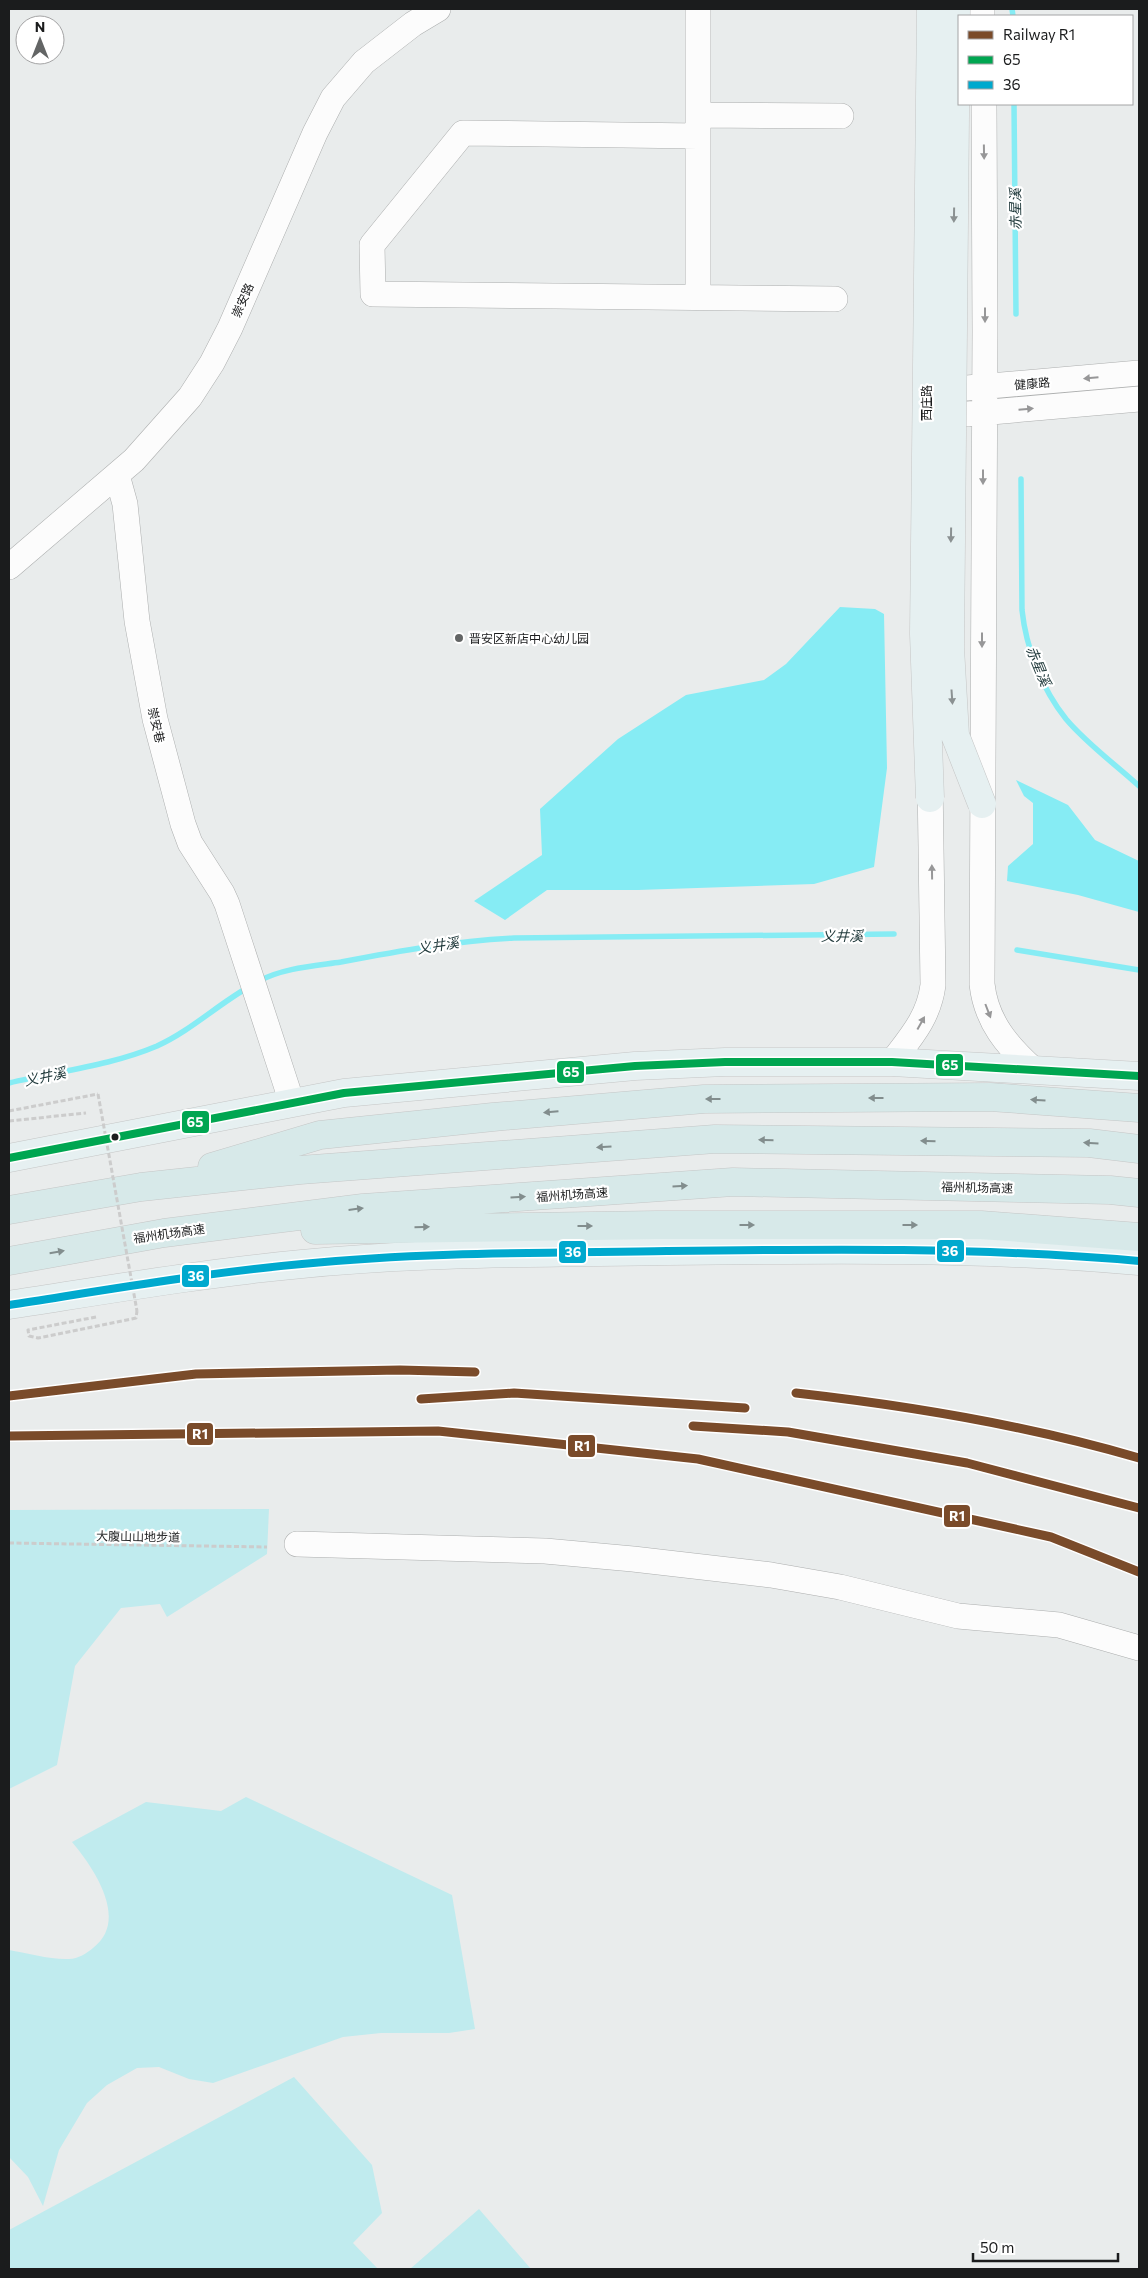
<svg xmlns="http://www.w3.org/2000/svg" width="1148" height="2278" viewBox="0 0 1148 2278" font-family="Commissioner,'Noto Sans SC',sans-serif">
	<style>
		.green { fill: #c0ebee }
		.water { fill: #86ecf4 }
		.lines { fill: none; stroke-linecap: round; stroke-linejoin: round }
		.stream { stroke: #86ecf4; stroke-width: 5.5 }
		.minor-casing { stroke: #acaeae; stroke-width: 26 }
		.major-casing { stroke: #c5c6c6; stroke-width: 29 }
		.highway-casing { stroke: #c5c6c6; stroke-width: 29 }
		.path { stroke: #ccc; stroke-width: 3; stroke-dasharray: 5 2.5; stroke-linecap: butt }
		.minor { stroke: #fcfcfc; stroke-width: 25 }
		.major { stroke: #e6f0f1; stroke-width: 28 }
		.highway { stroke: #d7e9e9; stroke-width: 28 }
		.major-bridge-casing { stroke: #c5c6c6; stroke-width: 29; stroke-linecap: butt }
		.path-bridge { stroke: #ccc; stroke-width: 3; stroke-dasharray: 5 2.5; stroke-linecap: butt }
		.major-bridge { stroke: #e6f0f1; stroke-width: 28 }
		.bus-1-casing { stroke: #fff; stroke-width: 11 }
		.bus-2-casing { stroke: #fff; stroke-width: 11 }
		.bus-1 { stroke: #00a651; stroke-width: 8 }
		.bus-2 { stroke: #00a9ce; stroke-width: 8 }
		.rail-1-casing { stroke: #fff; stroke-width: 12 }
		.rail-1 { stroke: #7a4b2a; stroke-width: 9 }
		.oneway { fill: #979798 }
		.oneway2 { fill: #8b9192 }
		.oneway3 { fill: #828d8d }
		.poi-dot { fill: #636565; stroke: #fff; stroke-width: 2 }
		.bus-dot { fill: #1b1c1d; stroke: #fff; stroke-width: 2 }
		.labels { text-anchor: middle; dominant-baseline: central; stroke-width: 4.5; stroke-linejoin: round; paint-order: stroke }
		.street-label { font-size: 12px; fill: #1b1c1d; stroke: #fff }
		.poi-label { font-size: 12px; fill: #1b1c1d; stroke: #fff; text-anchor: start }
		.water-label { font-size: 14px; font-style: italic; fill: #223b3d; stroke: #fff }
		.line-badge { stroke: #fff; stroke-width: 2 }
		.badge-label { font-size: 14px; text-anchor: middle; font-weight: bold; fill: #fff }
	</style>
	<rect width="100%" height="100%" fill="#e9ecec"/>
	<path class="green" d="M269 1509 267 1554 167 1617 160 1604 121 1608 75 1666 57 1765 9 1789V1510Z
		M246 1797 452 1895 475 2029 449 2033H381L343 2037 213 2083 189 2079 159 2067 137 2068 107 2085 87 2103 59 2150 43 2206 28 2177 9 2157V1950C26 1953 52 1960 69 1959 78 1959 87 1953 93 1948 130 1920 93 1867 72 1842L146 1802 221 1811Z
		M294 2077 372 2165 382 2213 353 2243 378 2269H9V2230Z
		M479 2209 531 2269H410Z"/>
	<path class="water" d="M840 607 875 609 884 614 887 768 874 867 814 884 638 890H547L505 920 474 901 542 855 540 809 618 739 686 695 764 680 786 664Z
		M1016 780 1068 805 1095 840 1139 861V912L1078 895 1007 881 1008 866 1033 844V803L1024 796Z"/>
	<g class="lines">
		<path class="stream" d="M1012 9 1013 16
			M1014 104 1016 314
			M1021 479 1022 610C1026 648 1042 689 1066 719 1087 744 1115 764 1139 786
			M1017 950 1139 970
			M259 981C283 968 314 966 341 962 399 951 455 941 514 938L894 934
			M9 1083C58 1071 110 1066 157 1046 190 1031 216 1006 247 988"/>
		<g class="minor-casing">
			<path id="minor" d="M982 9V16
				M984 104 985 330 982 984C986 1021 1007 1046 1034 1070
				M698 115 841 116
				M698 136 463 133 372 245 373 294 835 299
				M698 297V9
				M967 388 1139 373
				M968 414 1139 399
				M117 475 125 504 137 621 155 719 183 824 190 843 222 893 227 904 292 1103
				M9 567 134 460 190 397 212 363 230 328 315 133 333 98 364 62 413 24 438 9
				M892 1062C911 1037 929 1017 933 985L930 779
				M297 1544 545 1551 633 1559 771 1575 840 1587 958 1616 1059 1625 1139 1648"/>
		</g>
		<g class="major-casing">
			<path id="major" d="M9 1158 344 1093 635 1066 725 1062H892L1139 1076
				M9 1305C106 1290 204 1273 302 1264 423 1252 545 1253 667 1251 824 1249 982 1247 1139 1261"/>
		</g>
		<g class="highway-casing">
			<path id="highway" d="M212 1167 320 1135 493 1117 704 1099 990 1097 1139 1108
				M9 1210 141 1187 300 1170 715 1139 1089 1143 1139 1149
				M315 1230 657 1225H981L1139 1237
				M9 1261 164 1233 363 1208 733 1182 1110 1190 1139 1193"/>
		</g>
		<path class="path" d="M9 1111 98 1094
			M9 1121 86 1113
			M96 1317 28 1330 29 1336 38 1338 136 1318 137 1311
			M9 1543 267 1547"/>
		<use href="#minor" class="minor"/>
		<use href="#major" class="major"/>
		<use href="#highway" class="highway"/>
		<g class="major-bridge-casing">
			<path id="major-bridge" d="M956 9 950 648 955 735 982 804
				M930 798 924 634 931 9"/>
		</g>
		<path class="path-bridge" d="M98 1094 137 1311"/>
		<use href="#major-bridge" class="major-bridge"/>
		<g class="bus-1-casing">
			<path id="bus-1" d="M9 1158 344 1093 635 1066 725 1062H892L1139 1076"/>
		</g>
		<g class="bus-2-casing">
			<path id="bus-2" d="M9 1305C106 1290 204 1273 302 1264 423 1252 545 1253 667 1251 824 1249 982 1247 1139 1261"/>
		</g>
		<use href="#bus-1" class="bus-1"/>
		<use href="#bus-2" class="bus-2"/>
		<g class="rail-1-casing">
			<path id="rail-1" d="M796 1393C912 1406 1027 1425 1139 1458
				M9 1396 196 1374 400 1370 475 1372
				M421 1399 514 1393 745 1408
				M693 1426 788 1432 967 1463 1139 1508
				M9 1436 438 1431 698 1459 1051 1537 1139 1572"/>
		</g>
		<use href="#rail-1" class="rail-1"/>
	</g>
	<defs><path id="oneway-solid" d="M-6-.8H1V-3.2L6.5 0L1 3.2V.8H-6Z" transform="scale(1.25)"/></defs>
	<g class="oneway">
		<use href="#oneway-solid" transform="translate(984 152) rotate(89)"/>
		<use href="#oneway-solid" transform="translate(985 315) rotate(90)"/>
		<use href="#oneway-solid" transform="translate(1091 378) rotate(175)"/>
		<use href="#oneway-solid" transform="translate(1026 409) rotate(-5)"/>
		<use href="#oneway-solid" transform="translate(983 477) rotate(90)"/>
		<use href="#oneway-solid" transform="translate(982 640) rotate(90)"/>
		<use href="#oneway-solid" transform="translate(932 872) rotate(-91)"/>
		<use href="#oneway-solid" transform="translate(988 1011) rotate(69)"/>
		<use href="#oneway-solid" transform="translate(921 1023) rotate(-61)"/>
	</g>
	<g class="oneway2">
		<use href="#oneway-solid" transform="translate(954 215) rotate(91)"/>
		<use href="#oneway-solid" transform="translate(951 535) rotate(91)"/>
		<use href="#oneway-solid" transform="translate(952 697) rotate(86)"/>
	</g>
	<g class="oneway3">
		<use href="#oneway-solid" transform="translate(876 1098) rotate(180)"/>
		<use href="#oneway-solid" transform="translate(713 1099) rotate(180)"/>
		<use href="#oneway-solid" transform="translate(1038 1100) rotate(-176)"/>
		<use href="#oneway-solid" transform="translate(551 1112) rotate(175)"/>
		<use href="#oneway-solid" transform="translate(766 1140) rotate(-179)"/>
		<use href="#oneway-solid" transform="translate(928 1141) rotate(-179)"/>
		<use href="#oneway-solid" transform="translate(1091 1143) rotate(-176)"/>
		<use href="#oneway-solid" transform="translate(604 1147) rotate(176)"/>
		<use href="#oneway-solid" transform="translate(680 1186) rotate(-4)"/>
		<use href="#oneway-solid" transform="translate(518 1197) rotate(-4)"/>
		<use href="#oneway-solid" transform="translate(356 1209) rotate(-7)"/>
		<use href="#oneway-solid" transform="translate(747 1225)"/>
		<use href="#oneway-solid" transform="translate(910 1225)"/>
		<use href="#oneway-solid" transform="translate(585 1226)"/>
		<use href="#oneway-solid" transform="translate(422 1227) rotate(-1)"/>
		<use href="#oneway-solid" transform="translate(57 1252) rotate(-10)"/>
	</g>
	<circle class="poi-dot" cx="459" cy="638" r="5"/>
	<circle class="bus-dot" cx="115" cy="1137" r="4.5"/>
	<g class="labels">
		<g class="street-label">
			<text transform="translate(242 300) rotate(-66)">崇安路</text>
			<text transform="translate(1032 383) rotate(-5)">健康路</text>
			<text transform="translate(926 403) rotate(-90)">西庄路</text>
			<text transform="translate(157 725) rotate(77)">崇安巷</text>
			<text transform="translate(977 1187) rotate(1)">福州机场高速</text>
			<text transform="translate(572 1194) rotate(-4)">福州机场高速</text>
			<text transform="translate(169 1233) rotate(-8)">福州机场高速</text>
			<text transform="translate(138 1536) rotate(1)">大腹山山地步道</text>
		</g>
		<g class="poi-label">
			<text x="469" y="638">晋安区新店中心幼儿园</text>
		</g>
		<g class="water-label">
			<text transform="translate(1015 209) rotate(-91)">赤星溪</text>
			<text transform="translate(1039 666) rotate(68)">赤星溪</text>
			<text x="842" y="935">义井溪</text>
			<text transform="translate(438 945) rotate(-9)">义井溪</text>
			<text transform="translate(45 1076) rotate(-12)">义井溪</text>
		</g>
	</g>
	<g class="line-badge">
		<rect x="935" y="1053" width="29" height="24" rx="5" fill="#00a651"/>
		<rect x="556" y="1060" width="29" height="24" rx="5" fill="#00a651"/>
		<rect x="181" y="1110" width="29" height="24" rx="5" fill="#00a651"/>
		<rect x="936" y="1239" width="29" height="24" rx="5" fill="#00a9ce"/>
		<rect x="558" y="1240" width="29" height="24" rx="5" fill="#00a9ce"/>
		<rect x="181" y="1264" width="29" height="24" rx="5" fill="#00a9ce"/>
		<rect x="186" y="1422" width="28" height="24" rx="5" fill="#7a4b2a"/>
		<rect x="567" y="1434" width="29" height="24" rx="5" fill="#7a4b2a"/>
		<rect x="943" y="1504" width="28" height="24" rx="5" fill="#7a4b2a"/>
	</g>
	<g class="badge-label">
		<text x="950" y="1070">65</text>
		<text x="571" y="1077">65</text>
		<text x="195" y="1127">65</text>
		<text x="950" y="1256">36</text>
		<text x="573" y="1257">36</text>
		<text x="196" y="1281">36</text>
		<text x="200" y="1439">R1</text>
		<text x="582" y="1451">R1</text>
		<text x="957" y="1521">R1</text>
	</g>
	<rect width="1148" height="2278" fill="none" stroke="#1b1c1d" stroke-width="20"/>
	<rect x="958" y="15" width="175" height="90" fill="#ffffff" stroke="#a4a4a5"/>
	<rect x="968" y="31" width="25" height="8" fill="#7a4b2a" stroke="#a4a4a5"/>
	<text x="1003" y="40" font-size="15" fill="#1b1c1d">Railway R1</text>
	<rect x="968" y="56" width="25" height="8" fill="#00a651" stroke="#a4a4a5"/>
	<text x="1003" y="65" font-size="15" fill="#1b1c1d">65</text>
	<rect x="968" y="81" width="25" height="8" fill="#00a9ce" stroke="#a4a4a5"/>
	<text x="1003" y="90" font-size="15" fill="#1b1c1d">36</text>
	<g transform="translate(40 40)"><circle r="24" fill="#ffffff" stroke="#a4a4a5"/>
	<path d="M0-4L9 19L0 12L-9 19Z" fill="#636565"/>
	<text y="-8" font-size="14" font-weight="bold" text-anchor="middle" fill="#1b1c1d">N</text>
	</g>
	<path d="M973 2253v8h145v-8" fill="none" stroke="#1b1c1d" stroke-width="2.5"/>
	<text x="980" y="2253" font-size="15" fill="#1b1c1d" stroke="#ffffff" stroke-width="4" paint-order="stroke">50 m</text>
</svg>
